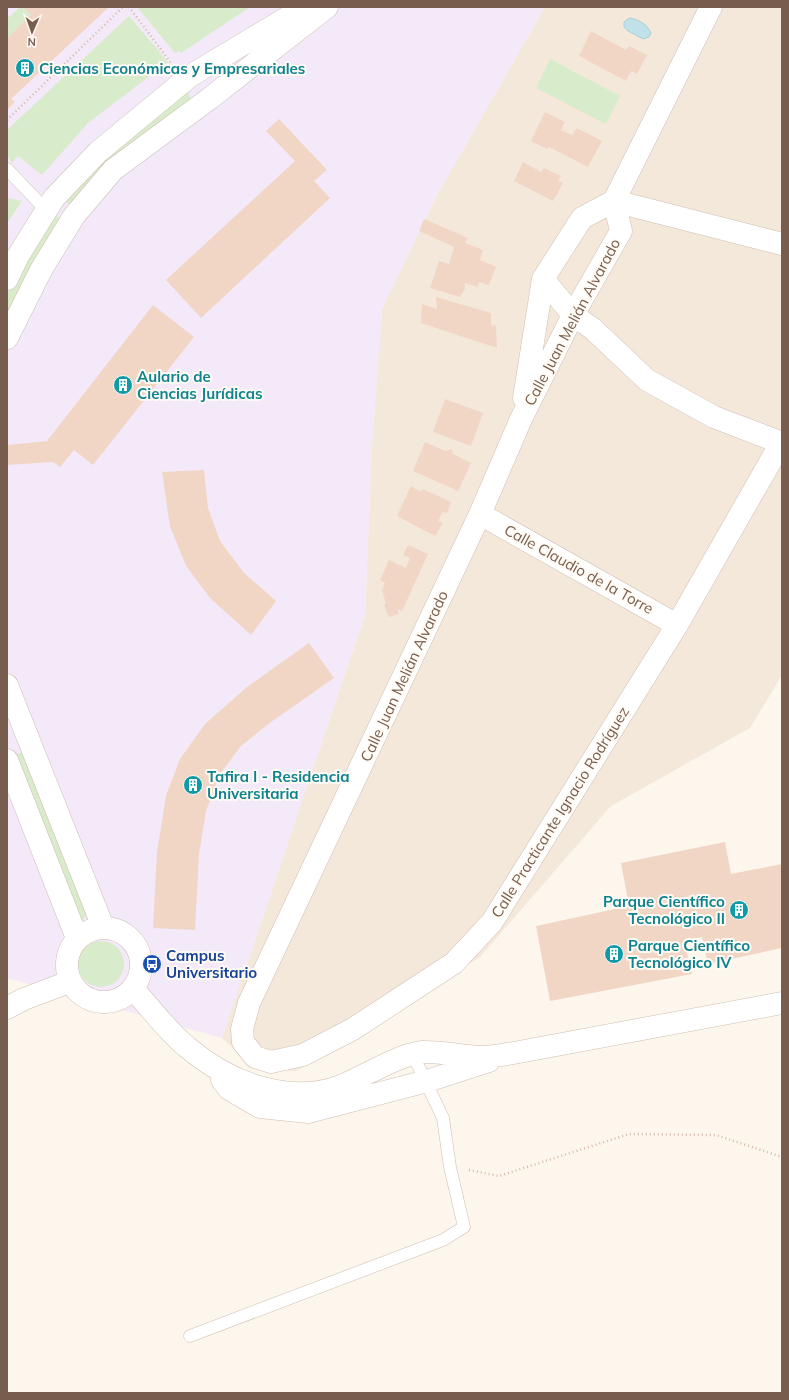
<svg xmlns="http://www.w3.org/2000/svg" width="789" height="1400" viewBox="0 0 789 1400" font-family="Mulish,sans-serif">
	<style>
		.residential { fill: #f4e8db }
		.education { fill: #f3e9f9 }
		.green { fill: #d8ebca }
		.water { fill: #c0e1e7; stroke: #a7d1d8 }
		.building { fill: #f1d6c5 }
		.lines { fill: none; stroke-linecap: round; stroke-linejoin: round }
		.lane-casing { stroke: #cfbeb1; stroke-width: 13 }
		.street-casing { stroke: #cfbeb1; stroke-width: 23 }
		.path { stroke: #d7b9a7; stroke-width: 2.5; stroke-dasharray: 1 3; stroke-linecap: butt }
		.lane { stroke: #fff; stroke-width: 12 }
		.street { stroke: #fff; stroke-width: 22 }
		.labels { text-anchor: middle; dominant-baseline: central; stroke-width: 4; stroke-linejoin: round; paint-order: stroke }
		.culture-label { font-size: 15px; font-weight: bold; fill: #0d838f; stroke: #fffaf3; text-anchor: start }
		.street-label { font-size: 15px; fill: #785d4f; stroke: #fffaf3 }
		.transit-label { font-size: 15px; font-weight: bold; fill: #164399; stroke: #fffaf3; text-anchor: start }
	</style>
	<rect width="100%" height="100%" fill="#fcf6ed"/>
	<path class="residential" d="M545 7H782V675L750 728 611 806 480 957 296 1071 256 1069 222 1038 365 615 372 445 382 309 437 195Z"/>
	<path class="education" d="M7 7H545L437 195 382 309 372 445 365 615 222 1038 7 978Z"/>
	<path class="green" d="M20 7H23L31 15 7 38V16L9 17Z
		M137 7H250L181 53 179 51 175 53Z
		M129 16 168 62 88 123 42 175 18 156 12 163 7 154V130Z
		M550 59 620 96 606 124 536 88Z
		M187 91 192 101 74 208 65 200 106 155Z
		M7 198 22 201 7 223Z
		M55 215 64 222 7 322V294L21 267Z
		M25 751 86 910V916L83 920H78L15 755Z
		M78 964a23 23 0 1 1 46 0a23 23 0 1 1-46 0Z"/>
	<path class="water" d="M629 18C638 19 647 24 651 33L649 37 643 39 628 31 624 27V22Z"/>
	<path class="building" d="M23 7H109L11 99 15 102 7 110V38L31 15Z
		M591 31 626 50 629 46 647 55 637 74 631 71 626 81 579 56Z
		M545 112 565 122 561 130 572 135 577 128 602 141 588 167 549 147 547 149 531 141Z
		M279 119 327 170 314 181 330 198 201 318 166 280 295 161 266 131Z
		M523 162 541 172 544 168 561 176 558 180 563 183 553 201 514 181Z
		M424 219 468 238 465 243 483 250 480 260 496 267 489 285 479 282 478 287 465 283V289L460 297 430 288 439 261 449 264 454 247 419 231Z
		M436 297 491 313V325L496 326 497 348 421 323 422 304 437 309Z
		M153 305 194 337 93 465 74 450 60 467 53 462 7 465V445L47 441Z
		M445 399 483 413 471 446 433 432Z
		M425 442 445 451 452 449 453 454 471 463 458 491 413 471Z
		M204 470 208 508 220 541 244 573 276 601 251 635 210 598 186 566 170 526 162 472Z
		M411 486 421 492 423 489 451 502 447 513 443 512 438 521 443 523 435 536 397 516Z
		M408 545 428 554 402 611 397 609 399 614 389 617 384 605 386 604 382 590 385 583 380 580 389 560 406 568 410 558 403 555Z
		M309 643 334 678 271 722 241 746 220 774 206 811 199 854 195 930 153 928 157 852 166 796 180 759 205 724 247 687Z
		M725 842 731 874 782 864V948L708 964 702 937 684 941 692 974 550 1001 536 926 629 906 621 863Z"/>
	<g class="lines">
		<g class="lane-casing">
			<path id="lane" d="M7 169 46 210
				M190 1336 443 1240 464 1227 450 1167 443 1118 413 1055"/>
		</g>
		<g class="street-casing">
			<path id="street" d="M711 7 614 201 621 231 573 315 521 419 480 514 249 1003 242 1029 243 1042 255 1057 271 1062 303 1055 353 1029 454 963 492 922 677 625 781 443
				M7 279 18 256 54 198 98 152 190 76 305 7
				M543 279 573 315 593 329 647 380 714 417 782 443
				M7 338 41 270 74 216 113 170 209 99 327 7
				M524 398 543 279 582 218 614 201 782 244
				M480 514 677 625
				M7 685 103 927
				M7 760 77 938
				M67 965a37 37 0 1 1 74 0a37 37 0 1 1-74 0Z
				M133 989C150 1007 168 1032 187 1047 228 1082 288 1106 341 1086 365 1076 398 1055 422 1052 441 1051 461 1056 480 1057 493 1057 506 1054 519 1052L782 1003
				M7 1008 24 999 69 982
				M222 1080 229 1089 260 1107 308 1112 427 1081 489 1061"/>
		</g>
		<path class="path" d="M129 7 171 63
			M7 120 123 7
			M469 1170 499 1176 629 1134 716 1135 782 1157"/>
		<use href="#lane" class="lane"/>
		<use href="#street" class="street"/>
	</g>
	<defs>
		<g id="building-disc" transform="scale(1)"><circle r="9.5" fill="#0f9aa8" stroke="#fffaf3"/><path d="M-4-6H4V6H1V3H-1V6H-4ZM-2.5-4.3h1.7v1.8h-1.7ZM.8-4.3h1.7v1.8H.8ZM-2.5-1h1.7V.8h-1.7ZM.8-1h1.7V.8H.8Z" fill="#fff"/></g>
		<g id="bus-disc" transform="scale(1)"><circle r="9.5" fill="#1a4fb4" stroke="#fffaf3"/><path d="M-5-6H5V4H4V6H2V4H-2V6H-4V4H-5ZM-3.5-4V0h7V-4ZM-3.5 1.2v1.5H-2V1.2ZM2 1.2v1.5H3.5V1.2Z" fill="#fff"/></g>
	</defs>
	<g fill-rule="evenodd">
		<use href="#building-disc" x="25" y="68"/>
		<use href="#building-disc" x="123" y="385"/>
		<use href="#building-disc" x="193" y="785"/>
		<use href="#building-disc" x="739" y="910"/>
		<use href="#building-disc" x="614" y="954"/>
		<use href="#bus-disc" x="152" y="964"/>
	</g>
	<g class="labels">
		<g class="culture-label">
			<text x="39" y="68">Ciencias Económicas y Empresariales</text>
			<text x="137" y="376">Aulario de<tspan x="137" dy="17">Ciencias Jurídicas</tspan></text>
			<text x="207" y="776">Tafira I - Residencia<tspan x="207" dy="17">Universitaria</tspan></text>
			<text x="725" y="901" text-anchor="end">Parque Científico<tspan x="725" dy="17">Tecnológico II</tspan></text>
			<text x="628" y="945">Parque Científico<tspan x="628" dy="17">Tecnológico IV</tspan></text>
		</g>
		<g class="street-label">
			<text transform="translate(572 322) rotate(-62)">Calle Juan Melián Alvarado</text>
			<text transform="translate(579 569) rotate(29)">Calle Claudio de la Torre</text>
			<text transform="translate(404 676) rotate(-65)">Calle Juan Melián Alvarado</text>
			<text transform="translate(560 812) rotate(-58)">Calle Practicante Ignacio Rodríguez</text>
		</g>
		<g class="transit-label">
			<text x="166" y="955">Campus<tspan x="166" dy="17">Universitario</tspan></text>
		</g>
	</g>
	<rect width="789" height="1400" fill="none" stroke="#785d4f" stroke-width="16"/>
	<g transform="translate(32 32) rotate(182)" stroke="#fffaf3" stroke-width="3" paint-order="stroke">
	<path d="M0-3L7 15L0 10L-7 15Z" fill="#785d4f"/>
	<text y="-6" font-size="11" font-weight="bold" text-anchor="middle" fill="#785d4f">N</text>
	</g>
</svg>
